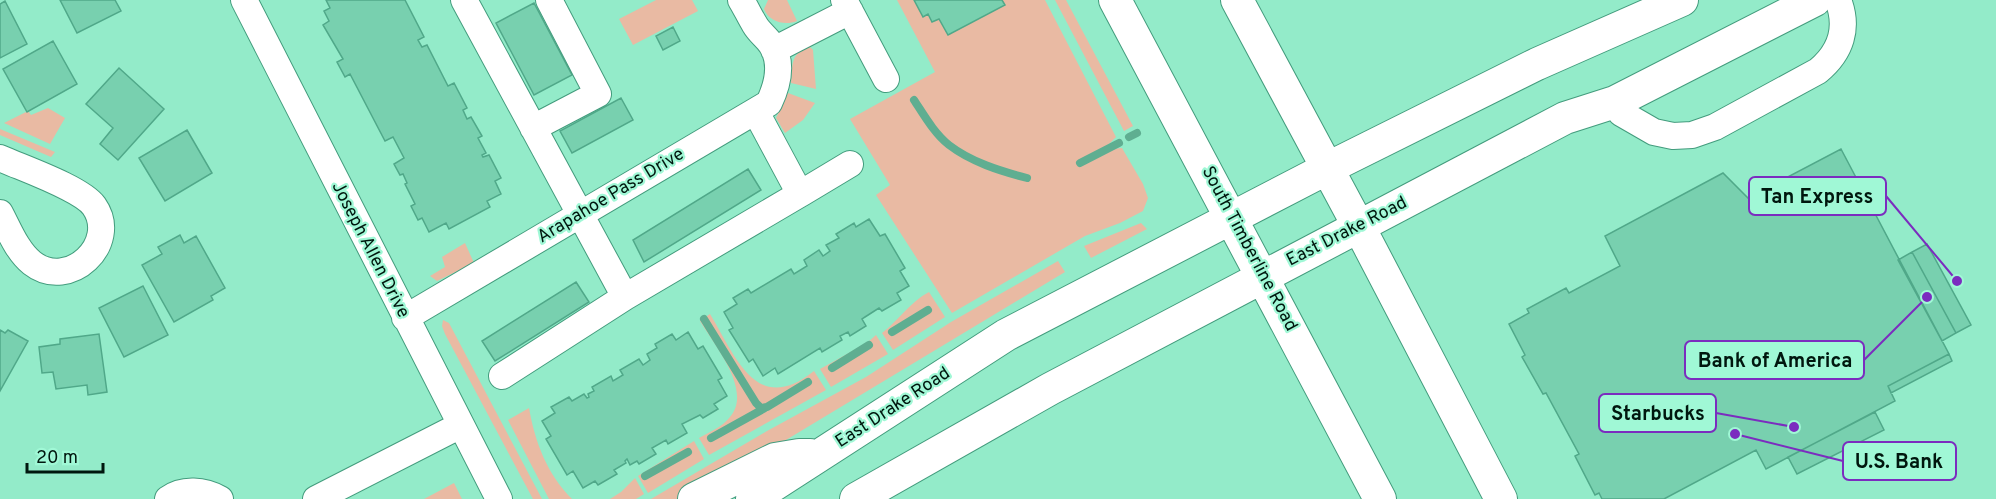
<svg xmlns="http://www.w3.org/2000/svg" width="1996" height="499" viewBox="0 0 1996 499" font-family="Overpass,sans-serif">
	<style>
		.green { fill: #e9baa3 }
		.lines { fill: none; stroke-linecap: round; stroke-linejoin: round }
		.stream { stroke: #5fae91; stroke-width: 8 }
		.building { fill: #78d0af; stroke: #50a889; stroke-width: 1.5 }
		.minor-casing { stroke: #439c7d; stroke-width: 28 }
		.major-casing { stroke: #439c7d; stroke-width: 34 }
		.minor { stroke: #fff; stroke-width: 26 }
		.major { stroke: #fff; stroke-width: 32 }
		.labels { text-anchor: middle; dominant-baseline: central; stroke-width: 4.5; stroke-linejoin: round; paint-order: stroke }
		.street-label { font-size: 18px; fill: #00170e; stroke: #a0f8d6 }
		.leader { fill: none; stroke: #7b2cbf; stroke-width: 2 }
		.callout-dot { fill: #7b2cbf; stroke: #a0f8d6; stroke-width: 2 }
		.callout { fill: #a0f8d6; stroke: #7b2cbf; stroke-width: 2 }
		.callout-label { font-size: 20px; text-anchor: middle; font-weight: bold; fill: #00170e }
	</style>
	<rect width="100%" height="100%" fill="#93ebc9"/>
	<path class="green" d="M656 0H692L698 11 633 45 619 19Z
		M768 0H787L797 21C785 26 769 22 764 9Z
		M897 0H914L923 17 928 14 939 19 948 35 1004 5 1002 0H1045L1116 137 1108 145 1079 161 1082 165 1111 149 1122 148 1143 184 1148 198 1143 211 1120 223 1085 236 952 313 876 195 890 185 850 119 935 72Z
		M1055 0H1066L1133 126 1124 131Z
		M808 45 813 50 816 89 791 83C793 62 790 57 808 45Z
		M788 93 815 103 803 120 785 133 776 118Z
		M48 108 65 118 50 144 4 123 28 111 31 115Z
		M0 129 55 152 51 157 0 135Z
		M1141 223 1147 229 1091 258 1084 246Z
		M465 243 474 263 437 281 430 276 445 267 442 257Z
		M1058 261 1065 272 776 446 676 499H651L767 431 866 377 951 322Z
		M929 292 945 317 893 350 882 333C900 319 910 302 929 292Z
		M710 314C736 357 756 417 814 371L826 390 709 455 699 438C710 432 722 427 730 417 753 391 714 344 700 321Z
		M443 320 449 323 542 499H533L445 334 442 326Z
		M876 335 888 354 831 387 820 369 867 343Z
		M529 408C535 442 547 474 572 499H549L508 420Z
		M694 441 704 459 648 493 638 476Z
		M635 478 644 494 636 499H610L621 492Z
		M454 483 462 499H424Z"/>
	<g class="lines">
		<path class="stream" d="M914 100C924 115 934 133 949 145 971 162 1000 171 1027 178
			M1129 137 1137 133
			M1080 163 1119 143
			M704 319 756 403 761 408 767 407 808 382
			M892 332 928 310
			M832 368 869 345
			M711 438 765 408
			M645 476 688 452"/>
	</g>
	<path class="building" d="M60 0H115L121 11 77 33Z
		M326 0H405L424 37 418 40 422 47 427 45 448 86 454 83 467 108 463 110 467 119 471 117 482 136 478 138 486 153 482 155 483 157 489 155 501 178 495 181 501 194 487 201 490 207 449 229 446 223 429 232 422 218 418 220 411 206 415 204 405 184 407 183 403 174 400 175 394 164 404 158 393 137 385 141 350 74 345 77 337 62 343 59 323 25 329 21 324 11 330 8Z
		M914 0H1002L1005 5 948 35 939 19 932 22 928 14 923 17Z
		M5 1 27 44 0 58V4Z
		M534 3 572 75 534 95 496 23Z
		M673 27 680 41 663 50 656 36Z
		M53 41 77 84 27 112 3 69Z
		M119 68 164 109 118 160 100 144 113 128 86 104Z
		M621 98 633 120 572 153 560 131Z
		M187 130 212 173 165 201 139 158Z
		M1841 149 1949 354 1888 386 1895 401 1766 469 1756 450 1664 499H1602L1599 493 1595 495 1575 456 1579 454 1546 393 1543 394 1522 357 1525 355 1509 324 1529 313 1527 309 1566 288 1569 293 1620 266 1605 236 1723 173 1748 198Z
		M748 169 761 190 644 262 633 240Z
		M869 219 880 236 885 234 905 268 900 271 909 286 897 293 901 300 882 311 879 308 865 317 862 319 866 326 850 336 848 332 840 336 842 340 822 352 820 348 778 374 775 368 763 376 753 359 749 362 729 330 733 328 724 312 737 304 733 298 748 289 751 293 791 269 794 274 807 266 804 260 819 250 823 256 830 251 826 245 839 238 836 234 854 223 856 227Z
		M180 235 184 243 196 236 225 288 211 296 213 300 174 322 142 265 162 254 158 247Z
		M1927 244 1971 325 1956 333 1912 252Z
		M1912 252 1956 333 1942 341 1898 260Z
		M576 282 589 302 495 361 482 341Z
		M143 286 168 335 124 357 99 308Z
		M0 330 5 333 8 330 28 341 0 391Z
		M688 332 698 349 703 346 722 378 718 380 727 396 714 404 718 409 703 418 700 415 682 424 687 433 668 444 666 440 652 448 656 454 639 464 637 461 630 465 627 459 625 461 626 463 614 470 617 474 598 485 595 481 583 488 573 471 567 475 546 439 551 436 542 421 555 413 551 407 569 397 572 401 584 394 587 398 589 397 588 394 594 391 592 387 611 376 613 381 623 375 620 370 639 359 643 365 650 360 647 354 657 348 655 344 672 334 676 340Z
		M99 334 107 392 88 395 87 385 56 389 53 372 42 373 39 347 60 344V339Z
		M1949 354 1952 361 1891 393 1888 386Z
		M1875 412 1884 430 1797 474 1788 457Z"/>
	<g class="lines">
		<g class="minor-casing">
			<path id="minor" d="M244 0 499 499
				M464 0 625 297
				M844 0 886 79
				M774 50 850 11
				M1615 102 1621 113 1654 132 1673 136 1692 135 1715 127 1818 71C1841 52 1849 28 1838 0
				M533 128 598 94 549 0
				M0 158C22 168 81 188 94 206 120 243 69 292 32 263 17 251 9 230 0 213
				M800 194 850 164
				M405 318 769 103C778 84 783 62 771 44 766 37 759 32 755 25 750 17 746 8 741 0
				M502 376 625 297 800 194 756 112
				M168 499C183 488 204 490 220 499
				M316 499 461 425"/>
		</g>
		<g class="major-casing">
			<path id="major" d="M1115 0 1380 499
				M1237 0 1368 244 1501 499
				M694 499 775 459 799 455H810
				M752 499 1006 335 1328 168 1537 64 1682 0
				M856 499 1050 389 1565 118 1615 102 1815 0"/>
		</g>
		<use href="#minor" class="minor"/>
		<use href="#major" class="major"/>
	</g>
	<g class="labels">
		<g class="street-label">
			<text transform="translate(611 196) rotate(-31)">Arapahoe Pass Drive</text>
			<text transform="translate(1347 232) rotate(-27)">East Drake Road</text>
			<text transform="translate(1249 249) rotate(62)">South Timberline Road</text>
			<text transform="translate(370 250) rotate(63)">Joseph Allen Drive</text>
			<text transform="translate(893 408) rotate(-33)">East Drake Road</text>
		</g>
	</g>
	<path class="leader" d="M1957 281L1886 196M1927 297L1864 360M1794 427L1716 413M1735 434L1843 461"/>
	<g class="callout-dot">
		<circle cx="1957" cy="281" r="6"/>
		<circle cx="1927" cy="297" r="6"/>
		<circle cx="1794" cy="427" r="6"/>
		<circle cx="1735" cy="434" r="6"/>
	</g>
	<g class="callout">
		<rect x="1749" y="177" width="137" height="38" rx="6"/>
		<rect x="1685" y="341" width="179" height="38" rx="6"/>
		<rect x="1599" y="394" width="117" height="38" rx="6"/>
		<rect x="1843" y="442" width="113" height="38" rx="6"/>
	</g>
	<g class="callout-label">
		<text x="1817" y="203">Tan Express</text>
		<text x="1775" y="367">Bank of America</text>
		<text x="1658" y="420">Starbucks</text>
		<text x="1899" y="468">U.S. Bank</text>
	</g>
	<path d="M27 463v9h76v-9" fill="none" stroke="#00170e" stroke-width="3"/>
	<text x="36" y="463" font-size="18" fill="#00170e" stroke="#a0f8d6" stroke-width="4.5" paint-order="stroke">20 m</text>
</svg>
